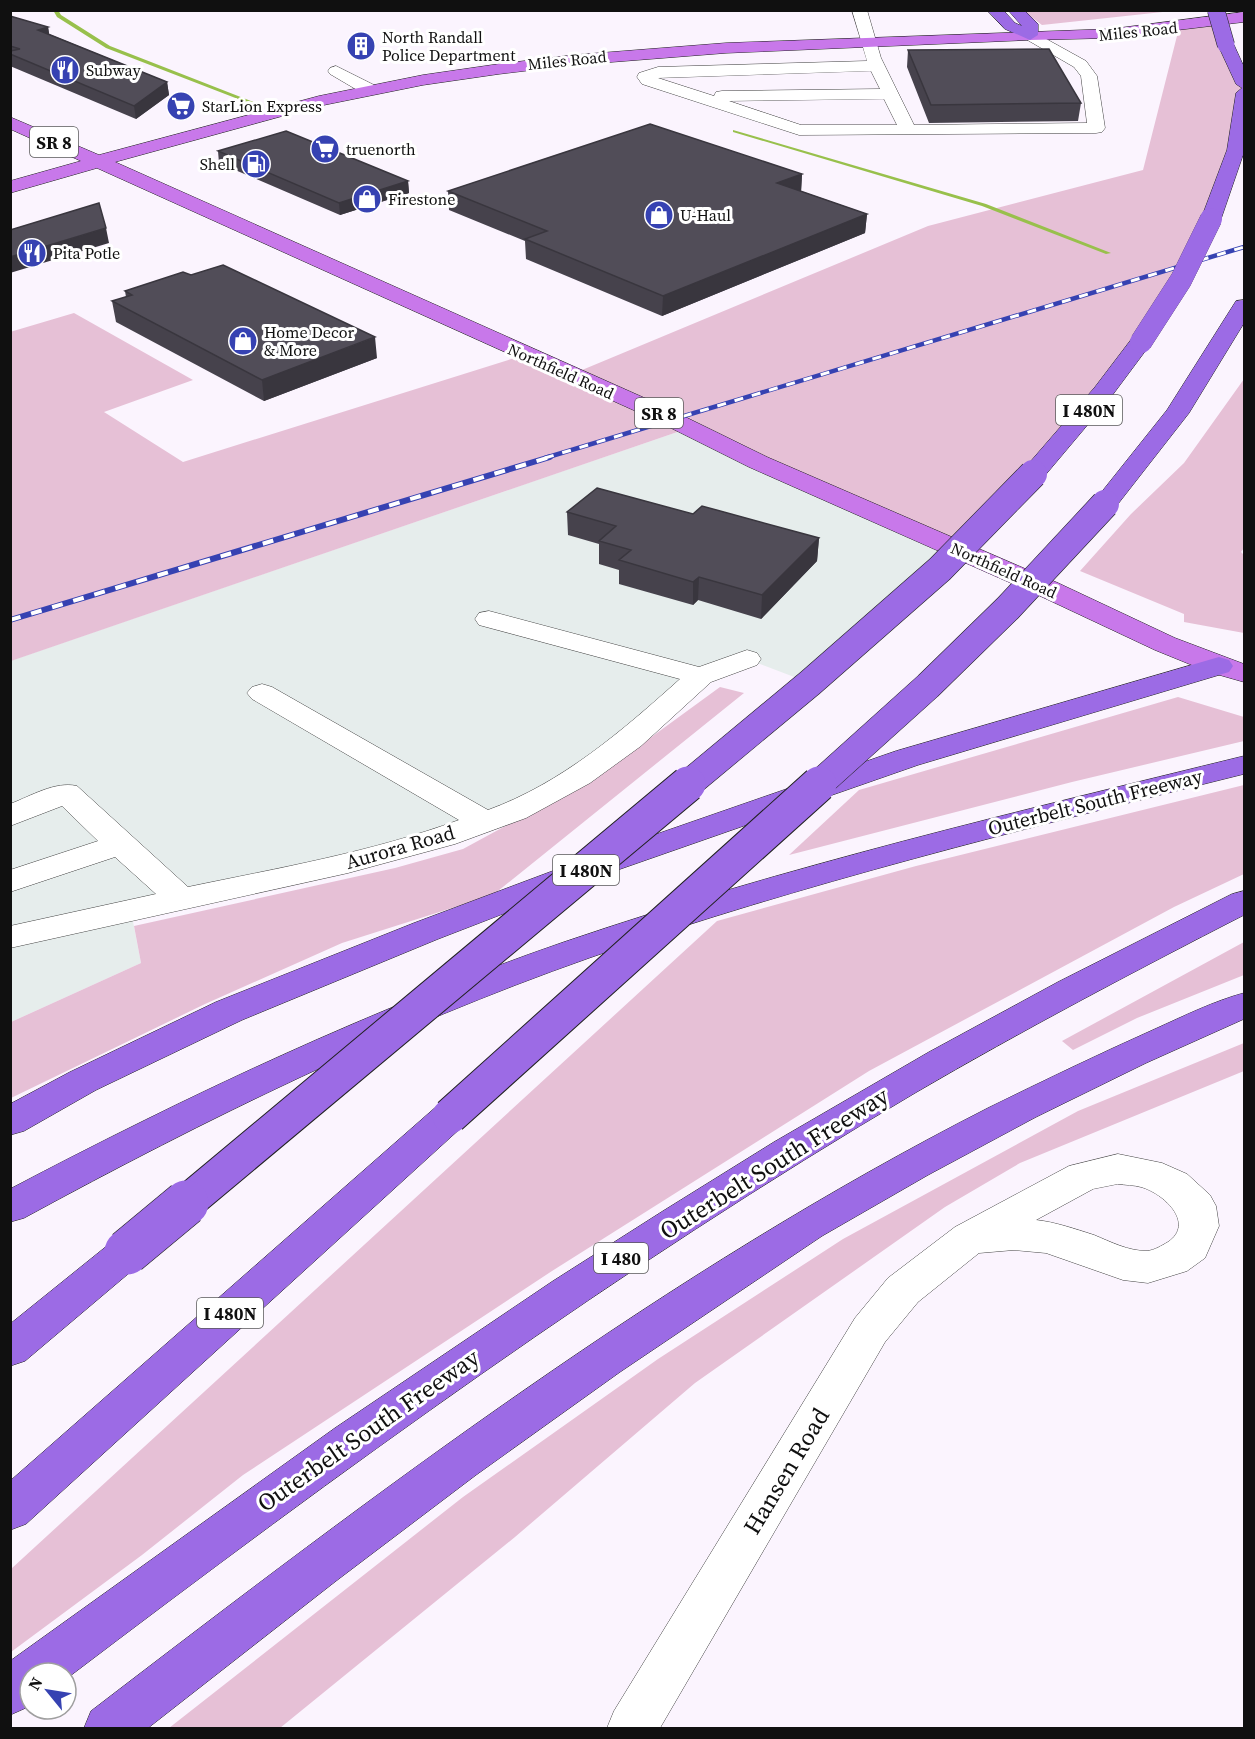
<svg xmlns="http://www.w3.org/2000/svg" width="1255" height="1739" viewBox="0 0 1255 1739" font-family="'Source Serif 4',serif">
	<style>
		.industrial { fill: #e6edec }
		.green { fill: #e6c0d6 }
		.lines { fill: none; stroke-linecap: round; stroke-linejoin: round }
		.stream { fill: #98c04c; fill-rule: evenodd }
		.minor-casing { stroke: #434343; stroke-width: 1 }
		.major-casing { stroke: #212121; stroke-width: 1 }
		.highway-casing { stroke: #212121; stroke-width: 1 }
		.minor { fill: #fff; fill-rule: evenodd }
		.major { fill: #c878ea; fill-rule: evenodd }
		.highway { fill: #9c6be5; fill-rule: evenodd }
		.rail-far1-casing { stroke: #3642b2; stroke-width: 4.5 }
		.rail-casing { stroke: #3642b2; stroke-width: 6 }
		.rail-far1 { stroke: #fff; stroke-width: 3; stroke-dasharray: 9; stroke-linecap: butt }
		.rail { stroke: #fff; stroke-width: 4; stroke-dasharray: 11; stroke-linecap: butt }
		.highway-bridge-far4-casing { stroke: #212121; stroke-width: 18; stroke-linecap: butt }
		.highway-bridge-far3-casing { stroke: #212121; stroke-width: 22; stroke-linecap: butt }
		.highway-bridge-far2-casing { stroke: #212121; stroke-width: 29; stroke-linecap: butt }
		.highway-bridge-far1-casing { stroke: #212121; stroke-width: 37; stroke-linecap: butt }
		.highway-bridge-casing { stroke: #212121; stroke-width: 46; stroke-linecap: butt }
		.highway-bridge-far4 { stroke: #9c6be5; stroke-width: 17 }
		.highway-bridge-far3 { stroke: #9c6be5; stroke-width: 22 }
		.highway-bridge-far2 { stroke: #9c6be5; stroke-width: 28 }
		.highway-bridge-far1 { stroke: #9c6be5; stroke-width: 35 }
		.highway-bridge { stroke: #9c6be5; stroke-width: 45 }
		.wall { fill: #46424c }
		.shaded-wall { fill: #39363e }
		.building { fill: #514d58; stroke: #39363e; stroke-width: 1.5 }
		.labels { text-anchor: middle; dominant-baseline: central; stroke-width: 6; stroke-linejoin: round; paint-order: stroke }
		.far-street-label { font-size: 16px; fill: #101010; stroke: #fff }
		.far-poi-label { font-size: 16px; fill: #101010; stroke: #fff; text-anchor: start }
		.shield { fill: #fff; stroke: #585858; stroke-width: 1.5 }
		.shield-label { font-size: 18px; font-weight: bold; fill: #101010 }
		.street-label { font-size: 20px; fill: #101010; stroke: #fff }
		.near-street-label { font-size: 24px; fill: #101010; stroke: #fff }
	</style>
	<rect width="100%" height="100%" fill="#fbf4fe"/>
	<path class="industrial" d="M689 428 967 554 810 683 747 659 701 676 515 811 131 911 141 963 11 1022 10 661Z"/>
	<path class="green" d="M1023 11H1172L1042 25Z
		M1219 22 1226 45 1244 84 1243 106 1181 280 967 554 689 428 11 661 10 332 74 313 193 380 104 412 183 462 524 355 570 375 928 226 1143 170 1179 28Z
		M1244 379V548L1241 552 1244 555V633L1184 622V614L1080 571 1131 514 1184 463Z
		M720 687 744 693 493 895 342 943 205 1004 11 1098V1022L141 963 134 926 395 868 463 849 598 776Z
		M1178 697 1244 717V741L1072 782 789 855 859 790Z
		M1244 785V874L1174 907 869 1071 552 1271 243 1475 142 1555 11 1652V1569L717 921 916 866Z
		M1244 942V975L1137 1018 1073 1050 1062 1041Z
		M1244 1043V1071L1020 1163 945 1207 695 1383 515 1537 280 1728H169L463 1497 658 1359 843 1239 1078 1111Z"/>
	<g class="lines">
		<path class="stream" d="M53 10H58L61 15 110 46 256 103 251 104 106 48 57 17Z
			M733 130 986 204 1111 253 1106 254 982 206 733 132Z"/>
		<g class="minor-casing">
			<path id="minor" d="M852 10H867L881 58 914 125 1087 123 1081 76 1074 67 1024 38 1022 35 1030 30 1086 61 1097 76 1105 128 1102 132 1096 133 799 135 642 84 637 77 639 73 658 67 867 61ZM871 71 880 89 722 91 716 92 714 96 658 78ZM884 99 897 125H801L729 101Z
				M336 66 376 86 378 90 376 94H364L330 74 328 71 330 68Z
				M489 611 699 667 747 650 757 653 761 659 757 665 711 682 641 746 590 783 526 818 455 844 348 873 10 948V926L156 894 115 857 10 892V870L98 841 62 806 10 826V804C31 796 55 781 77 786L188 887C279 868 372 852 459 820L252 699 247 693 252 687 262 684 272 687 488 810C562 783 622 731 680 679L479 625 475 619 479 613Z
				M1118 1154 1162 1163 1187 1174 1210 1195 1216 1206 1219 1226 1205 1258 1187 1271 1148 1283 1123 1280 1046 1253 1014 1250 979 1253 918 1302 885 1342 660 1728H607L614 1711 855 1318 888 1278 955 1227 1069 1166ZM1118 1184C1125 1185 1134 1185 1141 1187 1163 1193 1196 1223 1168 1242 1161 1246 1155 1250 1147 1251 1128 1251 1111 1242 1094 1235 1075 1229 1055 1222 1036 1220L1093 1189Z"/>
		</g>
		<g class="major-casing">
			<path id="major" d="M1244 12V22L1111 38 1030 40 726 53 574 65 499 74 423 85 319 106 115 162 667 408 767 457 1058 583 1175 638 1244 664V682L1209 672 1155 650 1038 595 749 467 651 418 97 168 10 193V181L81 161 10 129V117L99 155 319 96 423 75 499 64 574 55 726 43 1111 29Z"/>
		</g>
		<g class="highway-casing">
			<path id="highway" d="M987 10H1003L1015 23 1022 26 1008 10H1024L1038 24V35L1030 40 1005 29Z
				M1226 40 1234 45 1244 67V152L1221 219 1218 223H1204L1201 219 1227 150 1236 93 1242 88 1236 84 1218 45Z
				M1244 300V323L1189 413 1114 509 1105 512 1096 509 1092 504 1096 499 1167 410 1236 301Z
				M1141 335 1149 337 1152 342 1111 397 1042 479 1033 481 1024 479 1021 474 1024 469 1095 387 1133 337Z
				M1219 657 1229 660 1233 666 1229 672 918 765 606 874 438 939 242 1020 96 1090 24 1131 10 1135V1104L70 1072 216 1002 414 923 582 860 896 751Z
				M1244 756V774C1024 829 803 883 589 958 393 1027 206 1119 24 1218L10 1222V1189C189 1095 373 1008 564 942 787 866 1016 812 1244 756Z
				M1244 891V915C1133 972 1023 1030 915 1093 618 1268 340 1471 66 1679V1673H30V1706L10 1715V1661L335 1428 553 1281 663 1211 774 1142 929 1052 1058 982 1232 894Z
				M1244 993V1019L1146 1063 1036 1117 928 1175 822 1236 620 1372 476 1475 336 1581 148 1728H84L91 1711C377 1492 666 1272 988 1108 1043 1081 1099 1054 1155 1029 1184 1016 1214 1001 1244 993Z
				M450 1102 463 1106 469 1116 463 1126 26 1524 10 1530V1481L437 1106Z
				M127 1236 141 1241 147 1252 141 1263 25 1361 10 1366V1324L113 1241Z"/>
		</g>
		<use href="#minor" class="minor"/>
		<use href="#major" class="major"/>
		<use href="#highway" class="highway"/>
		<g class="rail-far1-casing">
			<path id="rail-far1" d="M545 458 1244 247"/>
		</g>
		<g class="rail-casing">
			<path id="rail" d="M10 620 550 457"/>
		</g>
		<use href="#rail-far1" class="rail-far1"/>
		<use href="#rail" class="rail"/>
		<g class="highway-bridge-far4-casing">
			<path id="highway-bridge-far4" d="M1216 10 1226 45"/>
		</g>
		<g class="highway-bridge-far3-casing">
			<path id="highway-bridge-far3" d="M1141 342 1181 280 1211 219"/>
		</g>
		<g class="highway-bridge-far2-casing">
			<path id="highway-bridge-far2" d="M686 786 810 683 940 569 1033 474
				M817 786 928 686 1008 608 1105 504"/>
		</g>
		<g class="highway-bridge-far1-casing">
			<path id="highway-bridge-far1" d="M450 1116 819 784
				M184 1205 688 784"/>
		</g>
		<g class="highway-bridge-casing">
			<path id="highway-bridge" d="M127 1252 186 1203"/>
		</g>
		<use href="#highway-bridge-far4" class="highway-bridge-far4"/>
		<use href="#highway-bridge-far3" class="highway-bridge-far3"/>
		<use href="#highway-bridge-far2" class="highway-bridge-far2"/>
		<use href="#highway-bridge-far1" class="highway-bridge-far1"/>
		<use href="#highway-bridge" class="highway-bridge"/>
	</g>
	<path class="wall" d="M10 16 48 27 49 34 167 82 169 95 136 119 10 66Z
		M908 50 1081 103 1078 121 929 123 907 67Z
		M218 151 408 181 409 193 340 215 219 163Z
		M802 174 801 191 867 214 865 233 662 316 526 259 525 241 449 210 448 191Z
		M125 291 377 358 264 401 116 322 112 301 126 297Z
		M567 512 693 514 819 538 817 561 761 619 698 600 693 605 619 584V570L599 564V544L568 535Z"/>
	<path class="shaded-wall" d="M48 27 50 39 38 30Z
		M167 82 169 95 136 119 134 106Z
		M802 174 801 193 777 183Z
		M408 181 409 193 340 215 339 203Z
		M867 214 865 233 662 316 663 296Z
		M106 228 109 243 10 273V257Z
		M375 337 377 358 264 401 262 380Z
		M819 538 817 561 761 619 762 595Z
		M699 577 698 600 693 605V582Z"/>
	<path class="building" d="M10 16 48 27 38 30 167 82 134 106 10 54V51L20 49 10 46Z
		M1049 49 1081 103 931 105 908 50Z
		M650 124 802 174 777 183 867 214 663 296 525 239 547 231 448 191Z
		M286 131 408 181 339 203 218 151Z
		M99 203 106 228 10 257V230Z
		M223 265 375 337 262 380 112 301 132 295 125 291 183 272 191 275Z
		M597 488 693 514 702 506 819 538 762 595 699 577 693 582 619 560 631 550 599 541 616 526 567 512Z"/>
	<defs>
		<g id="building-disc" transform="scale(1.5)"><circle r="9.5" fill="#3642b2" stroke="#fff"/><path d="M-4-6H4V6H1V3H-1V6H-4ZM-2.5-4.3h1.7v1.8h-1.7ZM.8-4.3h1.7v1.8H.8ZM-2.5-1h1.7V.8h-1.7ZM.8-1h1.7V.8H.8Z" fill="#fff"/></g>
		<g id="restaurant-disc" transform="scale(1.5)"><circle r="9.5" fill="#3642b2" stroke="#fff"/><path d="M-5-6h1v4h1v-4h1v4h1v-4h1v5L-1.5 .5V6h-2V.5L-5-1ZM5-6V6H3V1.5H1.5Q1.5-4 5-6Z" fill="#fff"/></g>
		<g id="supermarket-disc" transform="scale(1.5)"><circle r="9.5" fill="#3642b2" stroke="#fff"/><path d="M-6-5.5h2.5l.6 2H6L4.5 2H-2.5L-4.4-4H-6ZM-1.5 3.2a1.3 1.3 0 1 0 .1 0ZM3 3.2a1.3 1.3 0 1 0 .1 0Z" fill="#fff"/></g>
		<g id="fuel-disc" transform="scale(1.5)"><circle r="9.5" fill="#3642b2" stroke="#fff"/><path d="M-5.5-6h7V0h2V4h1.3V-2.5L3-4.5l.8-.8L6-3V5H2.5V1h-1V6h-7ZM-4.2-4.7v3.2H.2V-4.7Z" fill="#fff"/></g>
		<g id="shop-disc" transform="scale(1.5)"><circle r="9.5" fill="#3642b2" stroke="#fff"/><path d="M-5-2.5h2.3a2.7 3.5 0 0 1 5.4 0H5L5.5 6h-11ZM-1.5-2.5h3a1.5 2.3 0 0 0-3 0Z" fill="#fff"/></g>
	</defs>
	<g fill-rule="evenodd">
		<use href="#building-disc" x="361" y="46"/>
		<use href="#restaurant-disc" x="65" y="70"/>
		<use href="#supermarket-disc" x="181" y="106"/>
		<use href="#supermarket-disc" x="325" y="149"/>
		<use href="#fuel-disc" x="256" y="164"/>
		<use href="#shop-disc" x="367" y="199"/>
		<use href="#shop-disc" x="659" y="215"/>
		<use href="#restaurant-disc" x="32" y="253"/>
		<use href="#shop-disc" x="243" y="341"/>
	</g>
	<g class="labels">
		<g class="far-street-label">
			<text transform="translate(1138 31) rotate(-6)">Miles Road</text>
			<text transform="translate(567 60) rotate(-6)">Miles Road</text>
			<text transform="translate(561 371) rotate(24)">Northfield Road</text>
			<text transform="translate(1004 570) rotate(24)">Northfield Road</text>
		</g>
		<g class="far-poi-label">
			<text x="382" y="37">North Randall<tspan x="382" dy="18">Police Department</tspan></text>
			<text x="86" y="70">Subway</text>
			<text x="202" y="106">StarLion Express</text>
			<text x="346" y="149">truenorth</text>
			<text x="235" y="164" text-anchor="end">Shell</text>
			<text x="388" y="199">Firestone</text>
			<text x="680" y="215">U-Haul</text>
			<text x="53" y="253">Pita Potle</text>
			<text x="264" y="332">Home Decor<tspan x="264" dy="18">&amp; More</tspan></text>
		</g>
		<g class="shield">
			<rect x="30" y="127" width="48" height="30" rx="4.5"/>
			<rect x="1056" y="395" width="66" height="30" rx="4.5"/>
			<rect x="635" y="398" width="48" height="30" rx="4.5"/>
			<rect x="553" y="855" width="66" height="30" rx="4.5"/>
			<rect x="594" y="1243" width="54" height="30" rx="4.5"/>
			<rect x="197" y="1298" width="66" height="30" rx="4.5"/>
		</g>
		<g class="shield-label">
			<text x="54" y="142">SR 8</text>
			<text x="1089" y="410">I 480N</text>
			<text x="659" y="413">SR 8</text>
			<text x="586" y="870">I 480N</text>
			<text x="621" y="1258">I 480</text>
			<text x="230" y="1313">I 480N</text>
		</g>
		<g class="street-label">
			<text transform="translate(1095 802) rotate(-14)">Outerbelt South Freeway</text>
			<text transform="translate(400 847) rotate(-16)">Aurora Road</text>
		</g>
		<g class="near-street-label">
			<text transform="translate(774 1163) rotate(-32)">Outerbelt South Freeway</text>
			<text transform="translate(368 1430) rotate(-35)">Outerbelt South Freeway</text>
			<text transform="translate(786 1471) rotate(-59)">Hansen Road</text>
		</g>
	</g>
	<rect width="1255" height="1739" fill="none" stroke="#101010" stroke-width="24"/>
	<g transform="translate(48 1691) rotate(300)"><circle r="28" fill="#ffffff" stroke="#9f9f9f" stroke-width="1.5"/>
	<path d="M0-4.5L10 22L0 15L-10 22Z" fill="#3642b2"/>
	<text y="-9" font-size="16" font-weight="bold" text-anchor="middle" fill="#101010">N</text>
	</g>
</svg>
